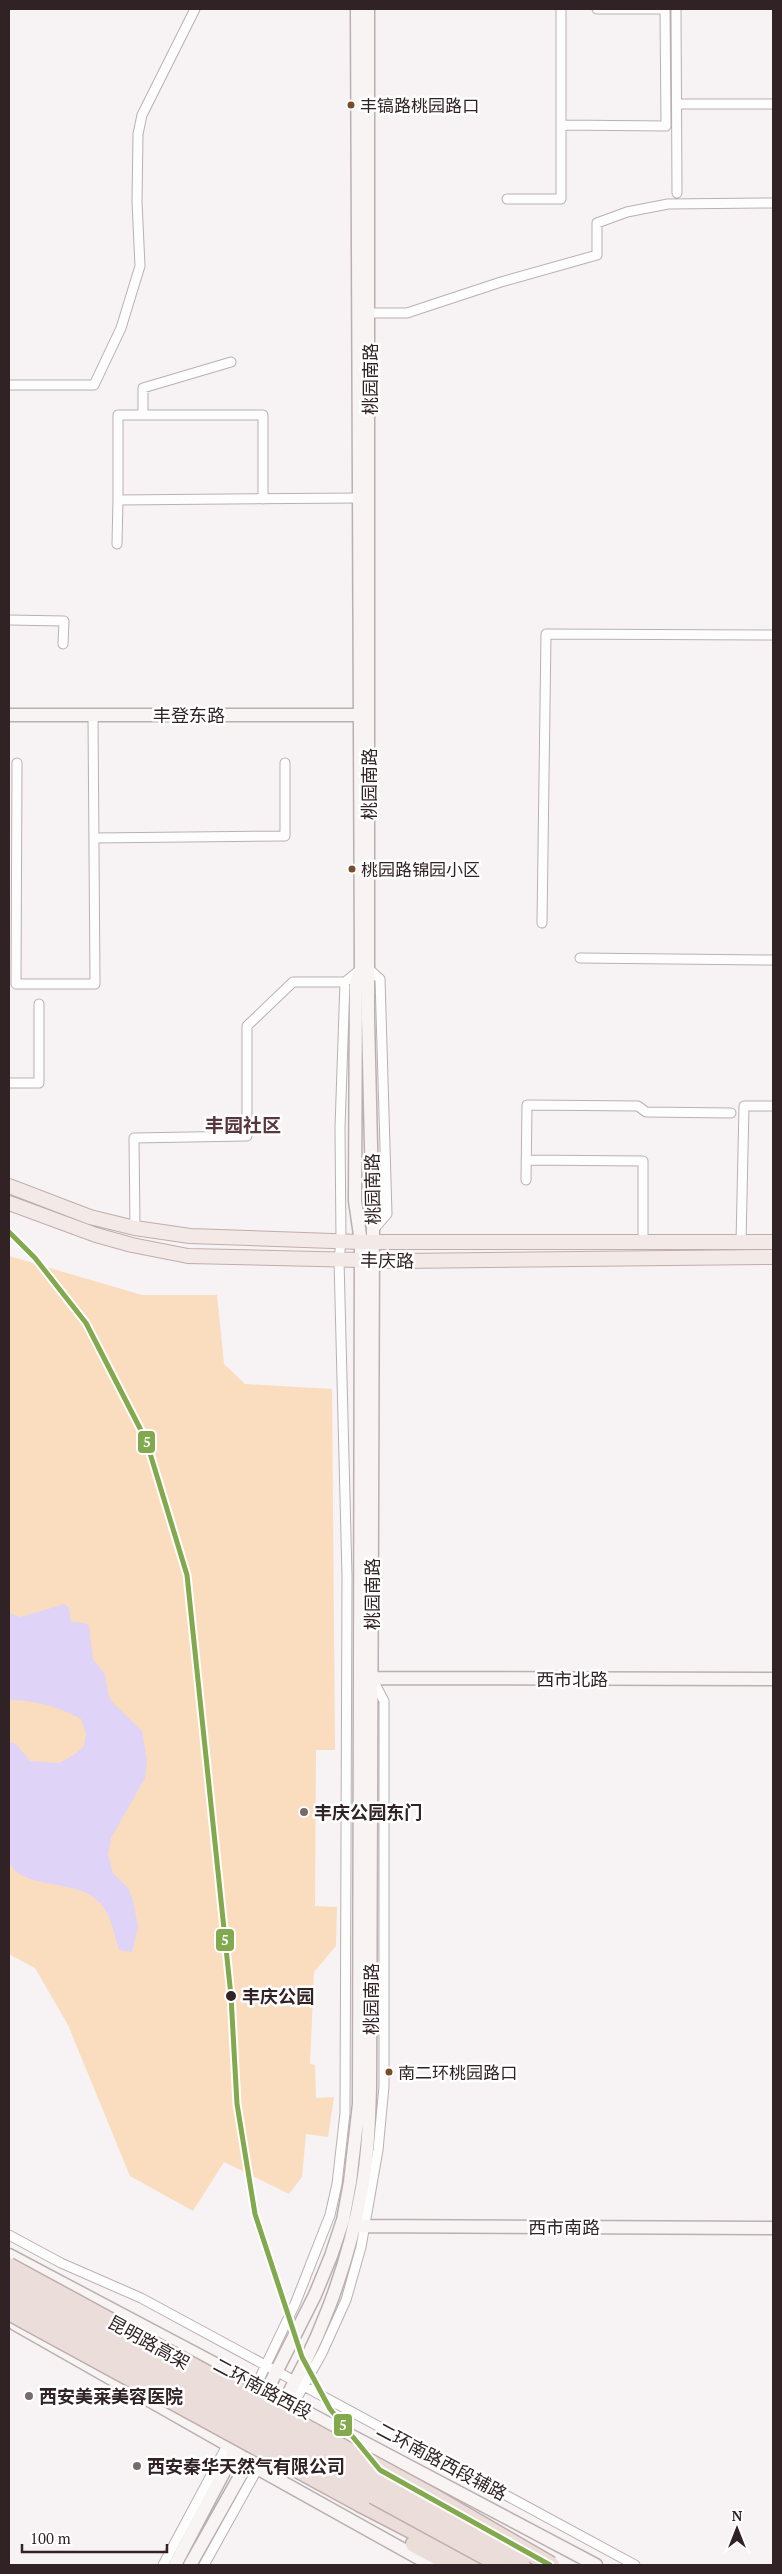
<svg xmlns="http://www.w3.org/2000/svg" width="782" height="2574" viewBox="0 0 782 2574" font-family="'PT Serif','Noto Sans SC',serif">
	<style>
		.green { fill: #f9ddbe }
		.water { fill: #e0d3f8 }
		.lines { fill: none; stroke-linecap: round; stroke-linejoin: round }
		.street-casing { stroke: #bab0b2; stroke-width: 11 }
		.secondary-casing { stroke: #bab0b2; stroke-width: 15 }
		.primary-casing { stroke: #bfaeab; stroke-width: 16 }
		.highway-casing { stroke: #bfaeab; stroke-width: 19 }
		.street { stroke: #fefdfd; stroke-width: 9 }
		.secondary { stroke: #f8f4f3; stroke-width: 12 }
		.primary { stroke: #f3eae8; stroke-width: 14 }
		.highway { stroke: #ebdeda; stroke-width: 16 }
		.highway-bridge-casing { stroke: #bfaeab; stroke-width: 19; stroke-linecap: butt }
		.highway-bridge { stroke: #ebdeda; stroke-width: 16 }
		.metro-1-casing { stroke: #fff; stroke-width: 9 }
		.metro-1 { stroke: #83a94e; stroke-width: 5 }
		.bus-dot { fill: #7a4b2a; stroke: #fff; stroke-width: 2 }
		.poi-dot { fill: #766b6d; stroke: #fff; stroke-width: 2 }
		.stop-dot { fill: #312225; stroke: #fff; stroke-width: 2 }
		.labels { text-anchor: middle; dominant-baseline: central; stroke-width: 5; stroke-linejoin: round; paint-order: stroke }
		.bus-label { font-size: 17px; fill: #312225; stroke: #fff; text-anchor: start }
		.street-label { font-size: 18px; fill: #312225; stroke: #fff }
		.poi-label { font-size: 18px; font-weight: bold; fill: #312225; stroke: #fff; text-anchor: start }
		.stop-label { font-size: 18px; font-weight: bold; fill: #312225; stroke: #fff; text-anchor: start }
		.neighbourhood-label { font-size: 19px; font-weight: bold; fill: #58363e; stroke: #fff }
		.line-badge { stroke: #fff; stroke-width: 2 }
		.badge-label { font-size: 14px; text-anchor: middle; font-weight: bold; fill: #fff }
	</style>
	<rect width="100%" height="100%" fill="#f7f2f3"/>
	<path class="green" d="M9 1256 142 1295H217L224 1364 245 1384 332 1389 335 1750H316L315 1906 337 1907 336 1946 314 1972 310 2064 315 2065 316 2098 334 2097 328 2137 306 2134 302 2177 289 2194 224 2162 193 2211 130 2176 68 2025 35 1968 9 1954Z"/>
	<path class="water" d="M65 1604 69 1608 71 1622 85 1623 89 1626 93 1659 105 1675 108 1693 112 1702 142 1731 147 1760 145 1778 111 1838 108 1854 113 1873 128 1888 133 1900 138 1927 132 1952 119 1950C115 1938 113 1924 107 1913 87 1873 25 1895 9 1862V1742L16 1744 30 1761 59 1763 74 1755 84 1746 86 1733 81 1719C59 1707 34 1700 9 1700V1613L20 1617Z"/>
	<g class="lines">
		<g class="street-casing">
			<path id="street" d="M676 9 677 193
				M677 104H773
				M561 125 666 126 665 9H597
				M507 199H561V9
				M369 313H407L501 282 597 255V223L627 212 668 204 773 203
				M9 385H94L121 328 140 266 137 202 138 134 142 115 195 9
				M143 415V388L231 362
				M118 500V415H263V499
				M117 544 118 500 359 498
				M9 620 64 621 63 644
				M17 763 16 984H95L93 716
				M94 838 285 836V763
				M542 923 546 634 773 635
				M580 958 773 960
				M369 969 380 979 387 1214 373 1230
				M9 1083H39V1004
				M526 1160 643 1161V1242
				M526 1180 527 1105 638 1106 646 1112 731 1113
				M135 1228 134 1138 247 1136V1026L293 982H345
				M741 1242 744 1106H773
				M9 2235 61 2263 141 2298 635 2565
				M254 2390 295 2304 330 2215 337 2184 345 2113 347 1576 339 1260 341 1241 340 1128 345 982 361 969
				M290 2410 322 2353 346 2300 361 2247 378 2150 384 2086V1701L373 1680
				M163 2565 230 2440
				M204 2565 268 2450"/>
		</g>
		<g class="secondary-casing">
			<path id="secondary" d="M9 715H367
				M372 1678 773 1679
				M354 2226 773 2228
				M9 2255 596 2565
				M15 2324 235 2449 246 2462 431 2565
				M257 2410 315 2295 331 2256 343 2220 350 2182 359 2104 361 1242 355 1201 356 983 361 969 357 9
				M274 2418C317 2349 348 2268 362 2188 368 2155 369 2122 370 2089L373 1230 368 1018V9
				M175 2565 245 2432
				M190 2565 261 2439"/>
		</g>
		<g class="primary-casing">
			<path id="primary" d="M9 1186 90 1217 135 1228 190 1236 361 1242H773
				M9 1203 96 1235 132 1245 188 1256 402 1261 773 1257"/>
		</g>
		<g class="highway-casing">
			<path id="highway" d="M361 2504 479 2565
				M414 2544 453 2565"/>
		</g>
		<use href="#street" class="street"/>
		<use href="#secondary" class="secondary"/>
		<use href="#primary" class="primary"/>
		<use href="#highway" class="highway"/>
		<g class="highway-bridge-casing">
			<path id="highway-bridge" d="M9 2266 432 2496 551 2565
				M9 2282 521 2561
				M9 2297 501 2565
				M9 2312 361 2504"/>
		</g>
		<use href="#highway-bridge" class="highway-bridge"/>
		<g class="metro-1-casing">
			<path id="metro-1" d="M9 1232 35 1258 86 1323 146 1440 187 1575 231 1996 237 2104 255 2214 302 2357 330 2409 380 2470 550 2565"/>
		</g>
		<use href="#metro-1" class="metro-1"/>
	</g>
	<g class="bus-dot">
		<circle cx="351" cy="105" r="4.5"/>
		<circle cx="352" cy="869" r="4.5"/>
		<circle cx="389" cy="2072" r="4.5"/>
	</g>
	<g class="poi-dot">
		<circle cx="304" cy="1812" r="5"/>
		<circle cx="29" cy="2396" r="5"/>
		<circle cx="137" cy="2466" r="5"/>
	</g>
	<circle class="stop-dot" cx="231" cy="1996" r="6"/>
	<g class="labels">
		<g class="bus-label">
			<text x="360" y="105">丰镐路桃园路口</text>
			<text x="361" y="869">桃园路锦园小区</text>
			<text x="398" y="2072">南二环桃园路口</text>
		</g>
		<g class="street-label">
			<text transform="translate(370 379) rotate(-90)">桃园南路</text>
			<text x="189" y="715">丰登东路</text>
			<text transform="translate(369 784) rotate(-90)">桃园南路</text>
			<text transform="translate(372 1189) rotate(-91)">桃园南路</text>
			<text transform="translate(387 1260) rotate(1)">丰庆路</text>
			<text transform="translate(372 1594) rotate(-90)">桃园南路</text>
			<text x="572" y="1679">西市北路</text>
			<text transform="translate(371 1999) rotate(-90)">桃园南路</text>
			<text x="564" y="2227">西市南路</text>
			<text transform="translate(149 2342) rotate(29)">昆明路高架</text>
			<text transform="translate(263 2388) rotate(28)">二环南路西段</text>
			<text transform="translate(442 2461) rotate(28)">二环南路西段辅路</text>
		</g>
		<g class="poi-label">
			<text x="314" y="1812">丰庆公园东门</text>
			<text x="39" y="2396">西安美莱美容医院</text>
			<text x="147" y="2466">西安秦华天然气有限公司</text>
		</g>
		<g class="stop-label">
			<text x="242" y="1996">丰庆公园</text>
		</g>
		<g class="neighbourhood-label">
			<text x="243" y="1124">丰园社区</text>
		</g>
	</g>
	<g class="line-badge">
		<rect x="137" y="1430" width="19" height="24" rx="5" fill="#83a94e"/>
		<rect x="215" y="1928" width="20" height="24" rx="5" fill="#83a94e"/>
		<rect x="333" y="2413" width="20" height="24" rx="5" fill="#83a94e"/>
	</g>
	<g class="badge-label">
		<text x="147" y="1447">5</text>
		<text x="225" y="1945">5</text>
		<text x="343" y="2430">5</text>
	</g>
	<rect width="782" height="2574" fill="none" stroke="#312225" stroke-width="20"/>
	<g transform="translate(737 2529)" stroke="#ffffff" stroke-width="4" paint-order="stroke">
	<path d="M0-4L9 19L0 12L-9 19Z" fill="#312225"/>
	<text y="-8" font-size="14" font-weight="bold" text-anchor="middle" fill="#312225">N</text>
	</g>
	<path d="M22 2544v8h145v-8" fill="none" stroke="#312225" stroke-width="2.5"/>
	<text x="30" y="2544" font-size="15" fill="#312225" stroke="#ffffff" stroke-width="4" paint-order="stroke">100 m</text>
</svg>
